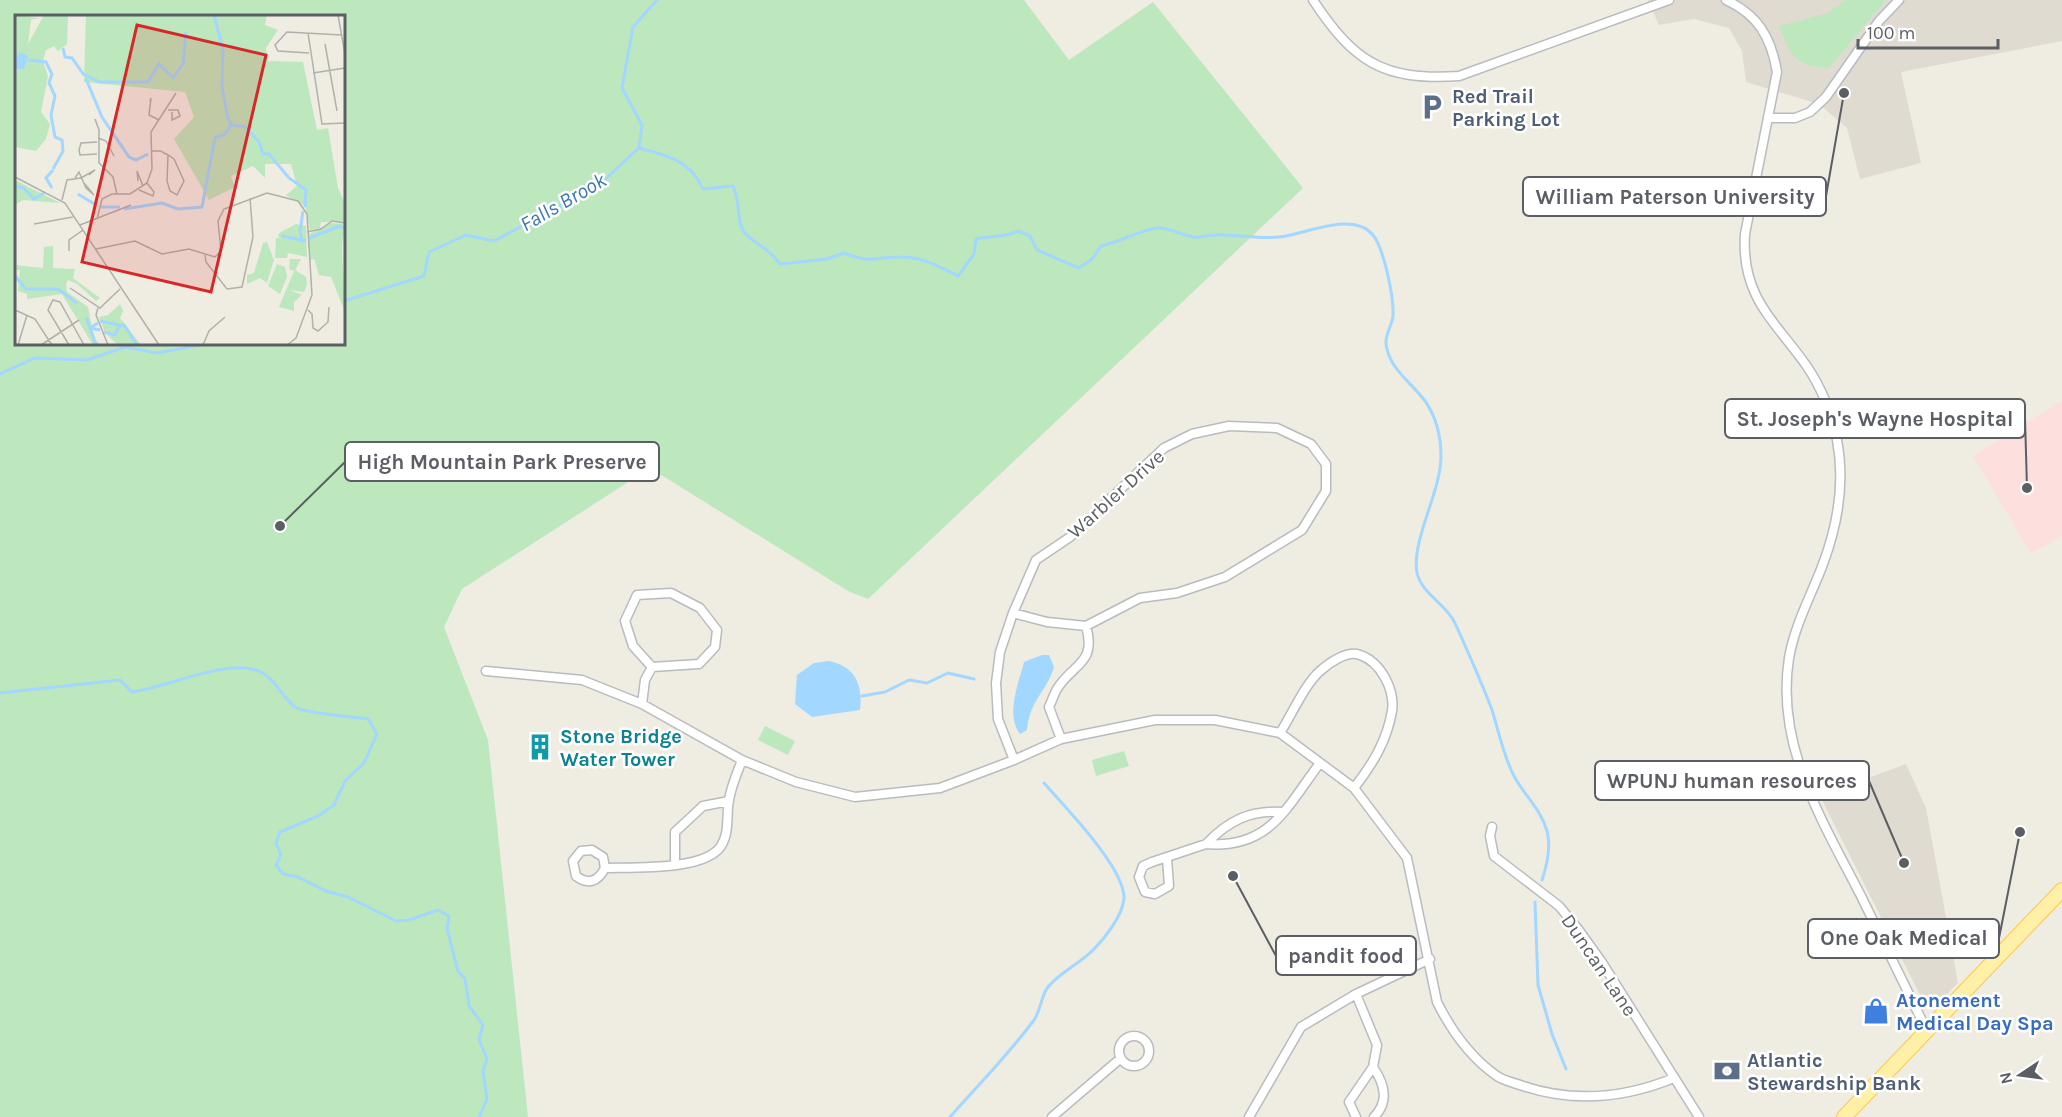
<svg xmlns="http://www.w3.org/2000/svg" width="2062" height="1117" viewBox="0 0 2062 1117" font-family="Karla,sans-serif">
	<style>
		.education { fill: #dfdbd1 }
		.medical { fill: #fddfdd }
		.green { fill: #bde8bd; fill-rule: evenodd }
		.water { fill: #a2d7ff }
		.lines { fill: none; stroke-linecap: round; stroke-linejoin: round }
		.stream { stroke: #a2d7ff; stroke-width: 3 }
		.minor-casing { stroke: #b8bbc0; stroke-width: 11 }
		.primary-casing { stroke: #fbc94f; stroke-width: 16 }
		.minor { stroke: #fff; stroke-width: 8 }
		.primary { stroke: #fff0a7; stroke-width: 14 }
		.labels { text-anchor: middle; dominant-baseline: central; stroke-width: 5; stroke-linejoin: round; paint-order: stroke }
		.service-label { font-size: 20px; font-weight: bold; fill: #4e5e75; stroke: #fff; text-anchor: start }
		.street-label { font-size: 20px; fill: #5b5f64; stroke: #fff }
		.culture-label { font-size: 20px; font-weight: bold; fill: #0d838f; stroke: #fff; text-anchor: start }
		.shop-label { font-size: 20px; font-weight: bold; fill: #366cbe; stroke: #fff; text-anchor: start }
		.water-label { font-size: 21px; font-style: italic; fill: #3878b8; stroke: #fff }
		.inset-river { fill: none; stroke: #a2d7ff; stroke-width: 3 }
		.inset-road { fill: none; stroke: #b0b0ac; stroke-width: 1.5 }
		.view { fill: #d62828; fill-opacity: 0.15; stroke: #d62828; stroke-width: 3 }
		.inset-edge { fill: none; stroke: #5b5f64; stroke-width: 3 }
		.leader { fill: none; stroke: #5b5f64; stroke-width: 2 }
		.callout-dot { fill: #5b5f64; stroke: #fff; stroke-width: 2 }
		.callout { fill: #fff; stroke: #5b5f64; stroke-width: 2 }
		.callout-label { font-size: 21px; text-anchor: middle; font-weight: bold; fill: #5b5f64 }
	</style>
	<rect width="100%" height="100%" fill="#efece2"/>
	<path class="education" d="M1648 0H2062V41L1901 72 1921 163 1860 179 1847 128 1819 104 1746 82 1742 51 1729 28 1694 19 1659 25Z
		M1906 764 1926 808 1958 983 1939 1002 1930 1004 1921 997 1820 796Z"/>
	<path class="medical" d="M2062 401V535L2031 554 1973 456Z"/>
	<path class="green" d="M0 0H1024L1069 60 1153 2 1303 188 868 599 848 591 650 468 462 589 444 627 488 740 528 1117H0ZM16 16H344V344H16Z
		M1845 0H1886L1829 68C1794 66 1791 56 1779 26L1828 13Z
		M765 726 795 741 788 755 758 740Z
		M1124 751 1129 766 1096 776 1092 760Z"/>
	<path class="water" d="M1042 655H1049L1054 667C1046 693 1030 699 1027 730L1020 734C1005 715 1019 682 1024 662Z
		M829 661C856 667 863 685 860 710L812 717 795 704 797 675 814 663Z"/>
	<g class="lines">
		<path class="stream" d="M639 148C667 155 691 161 703 189L733 186C741 202 736 221 744 232 752 243 769 247 780 264L827 259 844 253C871 264 875 257 900 257 921 256 940 267 958 276L974 254 976 239C991 235 1005 238 1018 231L1030 236 1037 250 1079 268 1092 259 1101 246C1119 242 1141 230 1157 228 1171 227 1182 236 1195 237 1201 238 1208 235 1215 235 1237 234 1257 239 1279 237 1304 235 1353 210 1373 235 1384 249 1394 297 1393 316 1392 325 1385 335 1386 344 1389 369 1412 383 1425 401 1437 418 1441 436 1441 457 1441 491 1411 541 1417 573 1422 594 1446 604 1455 623 1467 650 1482 683 1492 710 1499 732 1503 755 1514 776 1524 795 1541 809 1547 831 1551 846 1547 865 1542 880
			M344 301 424 276 429 252 466 235 494 241 599 185 639 148 642 125 622 88 633 27 657 0
			M0 374 35 358 87 360 125 347 157 353 205 344
			M0 693 120 680 132 692C167 688 225 658 259 671 275 678 281 696 295 707 303 713 354 717 368 719L377 734 364 763 345 781 334 805 318 816 280 832 276 843 281 855 276 865 283 874 298 877 326 891 348 897 396 921 409 920 438 910 449 916 447 929 458 971 465 979 469 1006 483 1025 479 1039 487 1059 483 1071 487 1099 479 1117
			M862 696 885 692 909 680 927 683 948 673 974 679
			M1535 902 1538 985 1552 1034 1566 1069
			M950 1117C978 1085 1009 1054 1034 1020 1041 1010 1041 996 1048 987 1061 971 1080 964 1094 949 1106 937 1122 916 1124 899 1126 869 1064 806 1044 783"/>
		<g class="minor-casing">
			<path id="minor" d="M1313 0C1354 62 1383 81 1459 76L1669 0
				M1726 0C1758 15 1771 37 1777 72L1745 234C1741 296 1773 319 1806 365 1821 387 1832 414 1837 440 1845 482 1838 524 1823 564 1811 596 1795 624 1789 658 1775 746 1823 822 1861 896 1883 941 1905 986 1927 1031
				M1770 118H1795L1810 112 1826 97 1879 21 1899 0
				M671 593 700 608 717 630 715 647 699 664 652 667 633 646 625 621 637 595Z
				M1013 613 1047 622 1086 626 1140 598 1177 593 1225 577 1302 530 1326 491V464L1311 444 1277 428 1229 426 1192 434 1164 448 1070 537 1036 560 1013 613 1000 652 996 683 998 719 1014 760
				M486 671 582 680 642 704 742 760 796 782 855 797 940 788 1014 760 1061 739 1155 720H1215L1280 733 1354 788 1407 858 1437 1002C1451 1030 1471 1058 1497 1076 1504 1081 1515 1083 1523 1086 1574 1103 1625 1098 1674 1078
				M642 704 645 680 652 667
				M1280 733C1291 716 1305 684 1320 671 1329 663 1347 650 1360 655 1381 662 1395 690 1392 711 1387 741 1372 765 1354 788
				M1061 739 1049 707C1052 701 1054 694 1057 689 1073 663 1097 664 1086 626
				M1284 812C1250 810 1229 820 1206 844 1270 849 1286 808 1320 763
				M1492 827 1490 836 1494 856 1559 906 1578 929 1601 961 1699 1117
				M1167 858 1169 886 1155 894 1145 892 1139 877 1143 866 1152 862 1206 844
				M675 864V832L703 806 729 801
				M605 868C598 882 588 885 576 876L573 861 581 851 592 850 603 857 605 868C632 867 705 871 721 846 730 832 726 815 729 800 731 787 737 773 742 760
				M1356 994 1377 1045 1373 1067
				M1119 1051a15 15 0 1 1 30 0a15 15 0 1 1-30 0Z
				M1052 1117 1121 1058
				M1249 1117 1301 1027 1356 994 1430 959
				M1356 1117 1349 1102 1373 1067C1384 1083 1390 1101 1374 1117"/>
		</g>
		<g class="primary-casing">
			<path id="primary" d="M1844 1117 2062 890"/>
		</g>
		<use href="#minor" class="minor"/>
		<use href="#primary" class="primary"/>
	</g>
	<defs>
		<g id="parking-bare" transform="scale(2.07)"><path d="M-3.5-5.5H1a3.5 3.5 0 0 1 0 7H-1V5.5H-3.5ZM-1-3.4V-.6H.8a1.4 1.4 0 0 0 0-2.8Z" fill="#5c6f8a" stroke="#fff" stroke-width="2.5" paint-order="stroke"/></g>
		<g id="building-bare" transform="scale(2.07)"><path d="M-4-6H4V6H1V3H-1V6H-4ZM-2.5-4.3h1.7v1.8h-1.7ZM.8-4.3h1.7v1.8H.8ZM-2.5-1h1.7V.8h-1.7ZM.8-1h1.7V.8H.8Z" fill="#0f9aa8" stroke="#fff" stroke-width="2.5" paint-order="stroke"/></g>
		<g id="shop-bare" transform="scale(2.07)"><path d="M-5-2.5h2.3a2.7 3.5 0 0 1 5.4 0H5L5.5 6h-11ZM-1.5-2.5h3a1.5 2.3 0 0 0-3 0Z" fill="#3f7fe0" stroke="#fff" stroke-width="2.5" paint-order="stroke"/></g>
		<g id="bank-bare" transform="scale(2.07)"><path d="M-6-4H6V4H-6ZM0-2.3a2.3 2.3 0 1 0 0 4.6a2.3 2.3 0 1 0 0-4.6Z" fill="#5c6f8a" stroke="#fff" stroke-width="2.5" paint-order="stroke"/></g>
	</defs>
	<g fill-rule="evenodd">
		<use href="#parking-bare" x="1432" y="107"/>
		<use href="#building-bare" x="540" y="747"/>
		<use href="#shop-bare" x="1876" y="1011"/>
		<use href="#bank-bare" x="1727" y="1071"/>
	</g>
	<g class="labels">
		<g class="service-label">
			<text x="1452" y="96">Red Trail<tspan x="1452" dy="23">Parking Lot</tspan></text>
			<text x="1747" y="1060">Atlantic<tspan x="1747" dy="23">Stewardship Bank</tspan></text>
		</g>
		<g class="street-label">
			<text transform="translate(1116 494) rotate(-42)">Warbler Drive</text>
			<text transform="translate(1599 965) rotate(56)">Duncan Lane</text>
		</g>
		<g class="culture-label">
			<text x="560" y="736">Stone Bridge<tspan x="560" dy="23">Water Tower</tspan></text>
		</g>
		<g class="shop-label">
			<text x="1896" y="1000">Atonement<tspan x="1896" dy="23">Medical Day Spa</tspan></text>
		</g>
		<g class="water-label">
			<text transform="translate(563 202) rotate(-30)">Falls Brook</text>
		</g>
	</g>
	<g transform="translate(15 15)">
		<rect width="330" height="330" fill="#efece2"/>
		<path d="M0 0 24 3 16 5 13 29 29 0H53L52 29 43 36 39 31 31 35 28 46 33 61 26 97 35 109 31 124 21 136 0 132ZM71 0H252L250 10 263 15 251 33 253 46 288 47 302 115 313 113 323 173 330 188V207H306L305 213 295 215 290 191 271 180 282 171 276 149H250V163L238 151 216 161 220 172 194 185 159 124 179 102 170 77 69 67ZM0 165 45 188 8 185 0 190ZM315 208 330 209 327 233 330 297 316 262 304 260 299 244 294 245V219ZM281 209 291 211 292 242 273 238 272 243H260L261 223H269L263 222 264 218ZM252 227 259 245 252 268 245 263 232 269V260L239 258 248 228ZM38 231V253L60 254 58 263 85 283 81 286 62 269 53 265 51 268 52 277 73 292 79 323 85 330H78L47 279 12 284V279L3 276 5 255H0V250L28 253 29 232ZM275 244H286L280 255 291 262 292 270 289 277 275 275 287 280 279 287V296L264 292 279 256 274 254ZM262 249 270 252 272 262 265 279 253 271ZM105 289 108 296 105 303 126 330H103L90 318 84 302 93 300Z" fill="#bde8bd"/>
		<path d="M2 34 3 42 5 37 13 41 9 54H0Z" fill="#a2d7ff"/>
		<path class="inset-river" d="M199 0 208 34 207 72 213 104 217 110 231 112 244 127 248 139H254L274 163 291 175 290 192M48 33 50 42 57 43 69 60M13 45 31 47 37 59 34 68 40 81 36 100 40 122 47 125 48 136 38 154M68 59 85 67H133L144 49 158 63 168 49 171 17M71 64 87 102 114 142 121 145 133 139M0 171 9 173 19 184 29 178M37 173 31 163 38 155M63 179 81 190M86 192H105M109 194 147 188 163 194 187 192 200 123 210 119 216 110M288 196 285 217 287 226 291 225M266 221 287 225M294 223 325 211 330 214M0 261 11 274H43L62 288M71 302 75 313 85 315M85 306 104 310M89 317 100 320 105 310H109L122 330M81 330 75 313 83 308"/>
		<path class="inset-road" d="M323 0 330 39M293 18 307 109 330 108M310 29 322 96M294 38 263 36 260 30 272 17 327 20M298 58 330 53M135 86 136 83 134 100 144 105M153 95H163L165 101 157 105V97M80 104 84 115V148L98 162 102 179M83 123 91 126 99 141M136 136H146L149 138 153 140 159 144 169 166 162 180 155 176 152 166 153 140M82 139 65 140 64 135 66 128 82 127M0 162 50 188 144 330M60 163 64 157 71 173 79 180 69 168M123 166 122 156 128 171M124 175 138 181 139 177 132 168M47 185 52 165 66 163 80 155 74 160M82 204 87 184 97 179H115L132 168 137 154 136 117 161 78M19 209 58 202M65 210 116 190M292 217 306 214 317 206 330 208M81 234 120 226 147 239 174 234 200 242 206 236 203 206 209 194 252 178 283 186 292 199 297 280 281 323 272 330M54 236V225L68 215M190 240 191 247 212 274 227 272 238 222 235 183M55 273 85 293 105 274M83 293 81 300 93 330M0 295 20 304 37 330M293 295 297 299 298 313 303 316 313 307 314 292M3 330 12 300M26 330 64 305M54 330 33 295 38 285 45 287 69 330M188 330 194 316 210 302"/>
		<path class="view" d="M122 10 251 40 196 277 67 247Z"/>
		<rect width="330" height="330" class="inset-edge"/>
	</g>
	<path class="leader" d="M1844 93L1826 196M2027 488L2025 418M280 526L345 462M1904 863L1869 781M2020 832L1999 938M1233 876L1276 956"/>
	<g class="callout-dot">
		<circle cx="1844" cy="93" r="6"/>
		<circle cx="2027" cy="488" r="6"/>
		<circle cx="280" cy="526" r="6"/>
		<circle cx="1904" cy="863" r="6"/>
		<circle cx="2020" cy="832" r="6"/>
		<circle cx="1233" cy="876" r="6"/>
	</g>
	<g class="callout">
		<rect x="1523" y="177" width="303" height="39" rx="6"/>
		<rect x="1725" y="399" width="300" height="39" rx="6"/>
		<rect x="345" y="442" width="314" height="39" rx="6"/>
		<rect x="1595" y="761" width="274" height="39" rx="6"/>
		<rect x="1808" y="919" width="191" height="39" rx="6"/>
		<rect x="1276" y="936" width="140" height="39" rx="6"/>
	</g>
	<g class="callout-label">
		<text x="1675" y="204">William Paterson University</text>
		<text x="1875" y="426">St. Joseph's Wayne Hospital</text>
		<text x="502" y="469">High Mountain Park Preserve</text>
		<text x="1732" y="788">WPUNJ human resources</text>
		<text x="1904" y="945">One Oak Medical</text>
		<text x="1346" y="963">pandit food</text>
	</g>
	<g transform="translate(2020 1075) rotate(257)" stroke="#ffffff" stroke-width="4.5" paint-order="stroke">
	<path d="M0-4.5L10 22L0 15L-10 22Z" fill="#5b5f64"/>
	<text y="-9" font-size="16" font-weight="bold" text-anchor="middle" fill="#5b5f64">N</text>
	</g>
	<path d="M1858 39v9h140v-9" fill="none" stroke="#5b5f64" stroke-width="3"/>
	<text x="1867" y="39" font-size="18" fill="#5b5f64" stroke="#ffffff" stroke-width="4.5" paint-order="stroke">100 m</text>
</svg>
